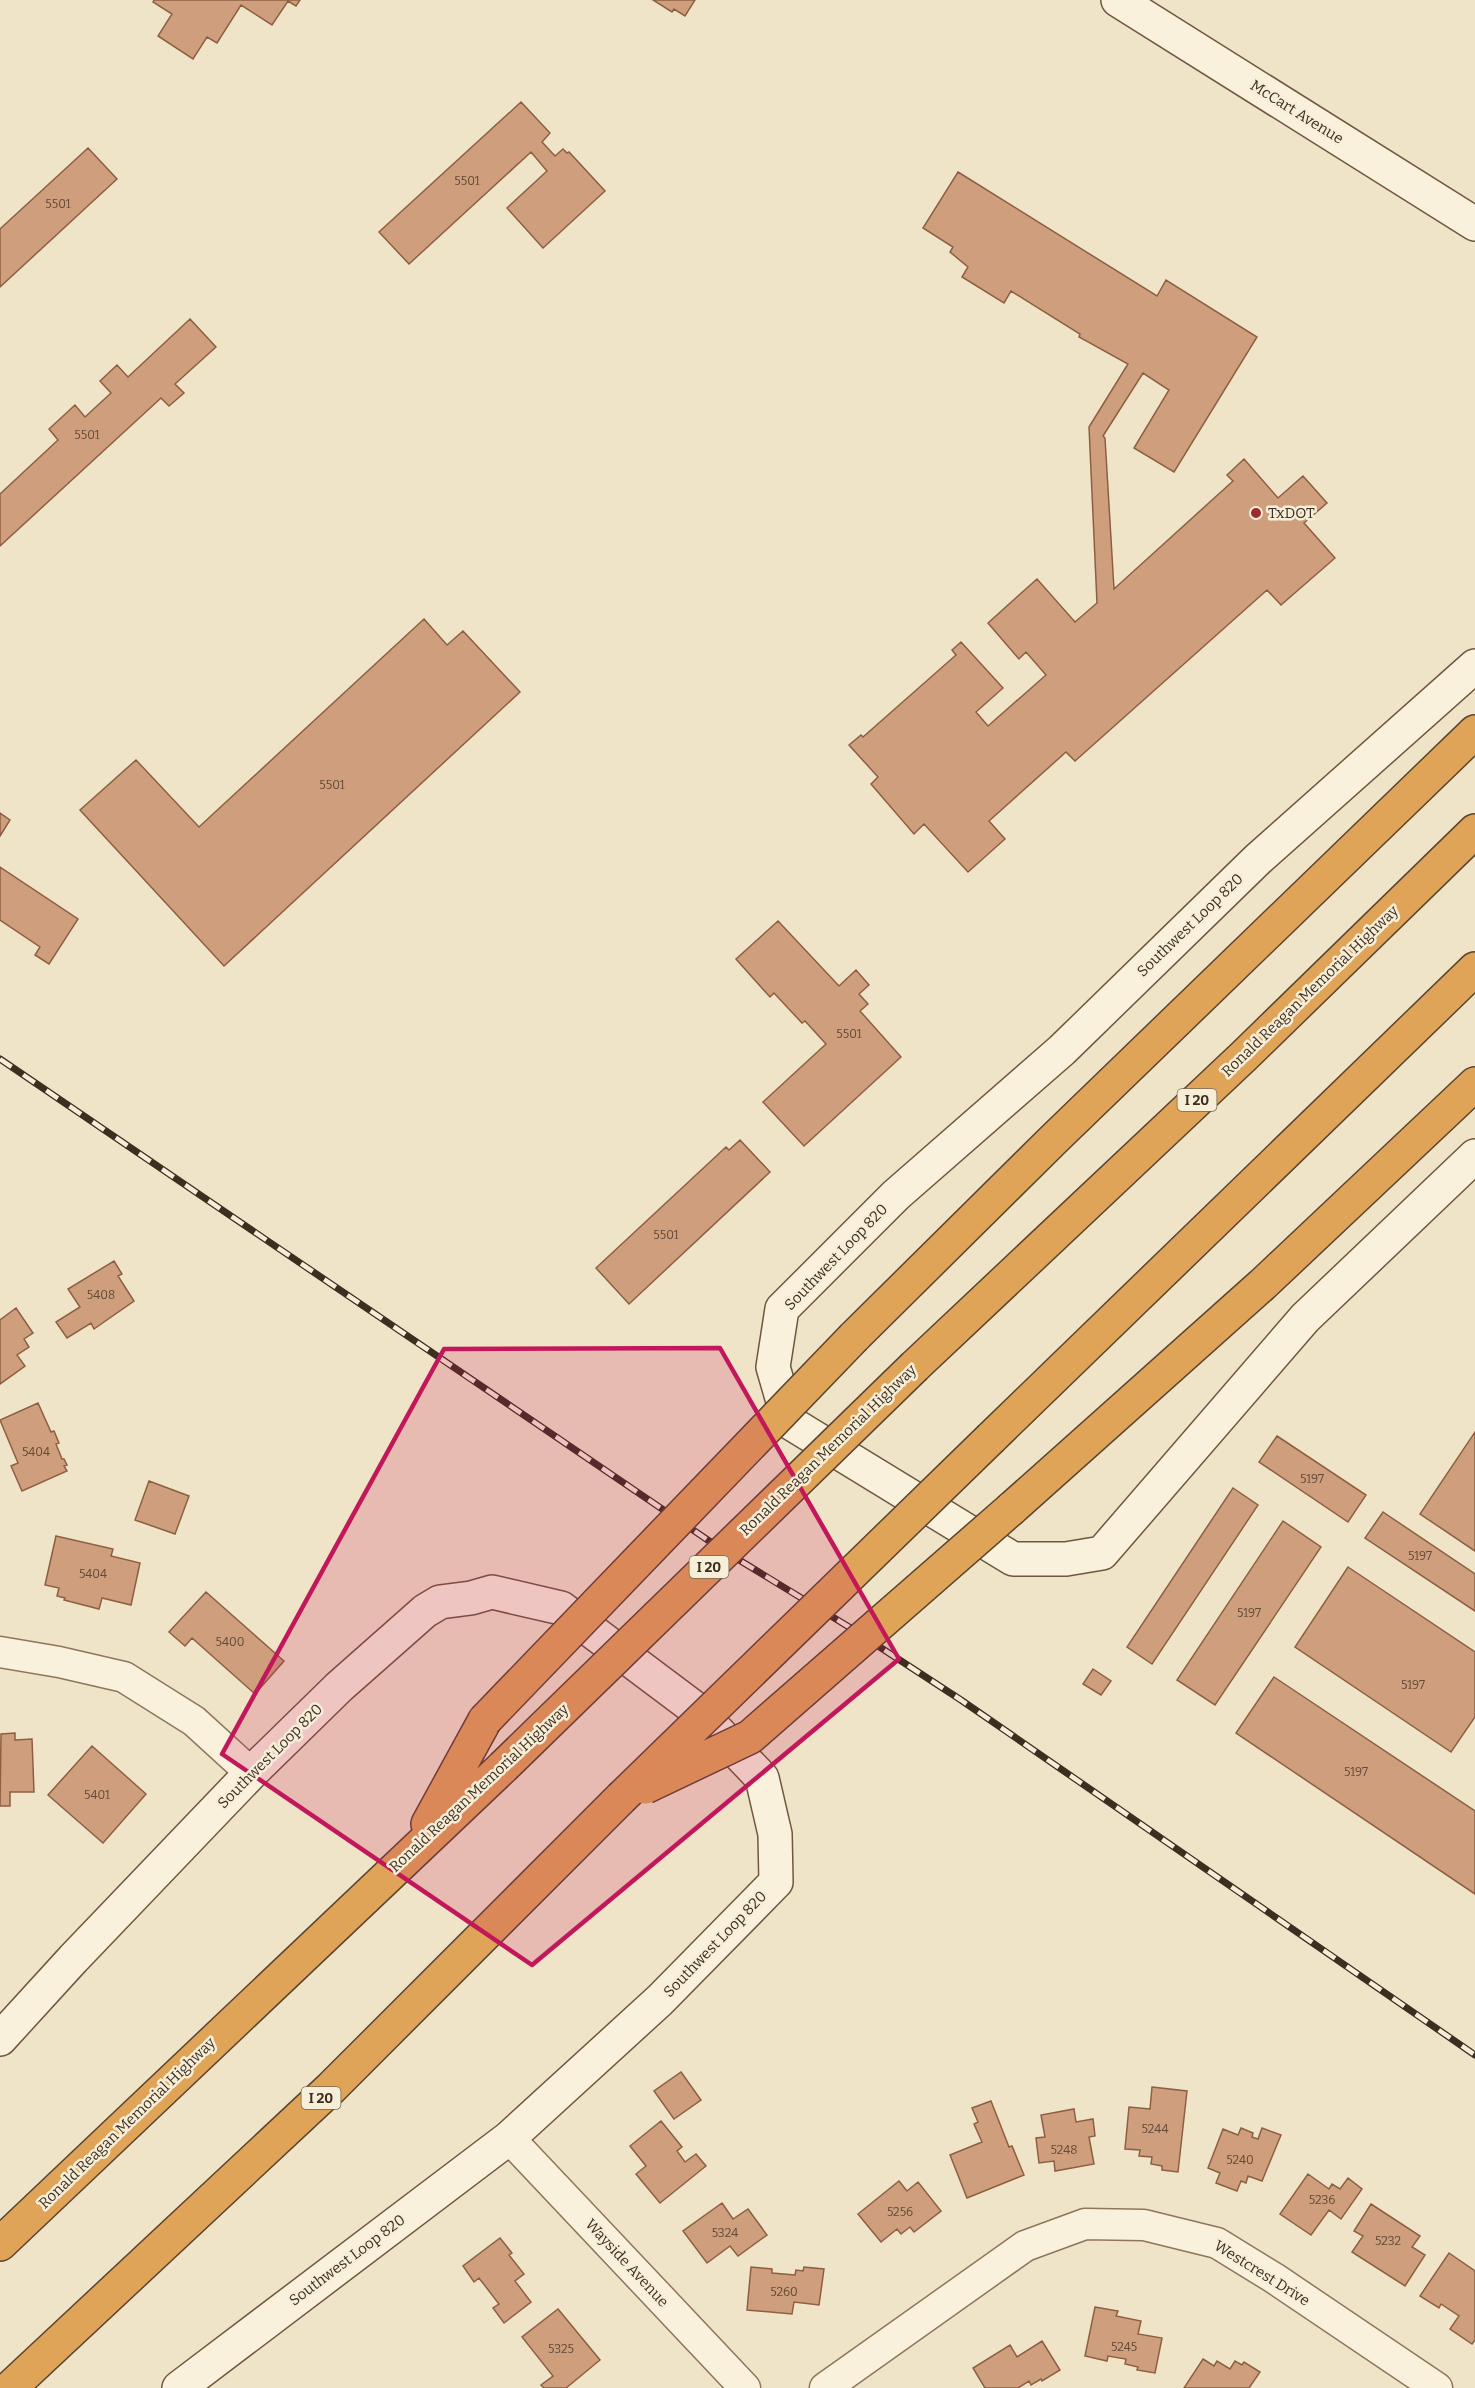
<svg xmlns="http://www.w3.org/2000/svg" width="1475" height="2388" viewBox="0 0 1475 2388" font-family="Bitter,serif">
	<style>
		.building { fill: #cf9f7d; stroke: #8d5f41; stroke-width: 1.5 }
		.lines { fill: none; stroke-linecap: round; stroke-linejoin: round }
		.minor-casing { stroke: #8d765c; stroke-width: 33 }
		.secondary-casing { stroke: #6f573f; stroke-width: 36 }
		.motorway-casing { stroke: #5b4430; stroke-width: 36 }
		.minor { stroke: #faf1dc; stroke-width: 30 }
		.secondary { stroke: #faf1dc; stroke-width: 33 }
		.motorway { stroke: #e0a458; stroke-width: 33 }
		.rail-casing { stroke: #3d2e20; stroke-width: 7 }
		.rail { stroke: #f7eed8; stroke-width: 4.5; stroke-dasharray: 14; stroke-linecap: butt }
		.motorway-bridge-casing { stroke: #5b4430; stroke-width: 36; stroke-linecap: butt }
		.motorway-bridge { stroke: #e0a458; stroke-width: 33 }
		.marked { fill: #c2185b; fill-opacity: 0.2; stroke: #c2185b; stroke-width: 4.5; stroke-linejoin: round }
		.poi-dot { fill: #9e2a2b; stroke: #f7eed8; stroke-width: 2 }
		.labels { text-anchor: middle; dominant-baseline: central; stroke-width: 5; stroke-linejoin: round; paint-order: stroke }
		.number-label { font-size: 12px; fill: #624a37 }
		.shield { fill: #f7eed8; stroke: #756857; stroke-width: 1.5 }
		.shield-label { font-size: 14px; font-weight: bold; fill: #3d2e20 }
		.street-label { font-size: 15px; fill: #3d2e20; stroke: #f7eed8 }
		.poi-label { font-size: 15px; fill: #3d2e20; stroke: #f7eed8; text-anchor: start }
	</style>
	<rect width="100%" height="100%" fill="#f0e4c8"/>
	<path class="building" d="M154 0H300L296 6 288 1 272 25 241 5 217 43 207 37 193 59 158 36 172 14 153 2Z
		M653 0H695L685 16 674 9 672 12Z
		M521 102 550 133 542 142 555 156 563 149 567 153 569 152 605 191 543 248 507 208 547 171 531 152 409 264 379 232Z
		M88 148 117 179 0 287V229Z
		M958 172 1157 296 1166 280 1257 337 1174 472 1134 448 1169 390 1143 373 1103 436 1105 438 1114 589 1233 481 1227 475 1244 459 1278 498 1303 476 1327 503 1304 523 1335 558 1281 605 1267 590 1075 761 1066 752 989 821 1005 839 968 872 924 824 914 834 871 784 878 777 849 745 861 735 863 737 956 655 952 650 961 642 1003 688 976 712 988 726 1046 675 1026 652 1019 659 988 623 1037 579 1075 622 1097 603 1089 427 1128 364 1079 337 1080 334 1011 291 1004 303 962 277 968 267 950 252 953 247 923 228Z
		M190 319 216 347 175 384 184 393 169 406 161 398 0 546V494L58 440 49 429 75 405 85 417 111 393 100 381 117 365 128 377Z
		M424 619 447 645 463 631 520 692 224 966 80 810 136 760 199 827Z
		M0 813 10 820 0 836Z
		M0 867 78 919 49 964 35 955 40 947 0 920Z
		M778 921 839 986 856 970 869 985 859 994 868 1004 860 1011 901 1057 804 1146 763 1102 826 1044 805 1021 802 1023 774 993 770 997 736 959Z
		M740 1140 770 1172 629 1304 596 1268 726 1147 729 1150Z
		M114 1261 122 1274 118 1276 134 1301 94 1329 91 1323 67 1338 56 1322 80 1307 68 1289Z
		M16 1308 33 1333 24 1339 29 1347 17 1355 25 1366 0 1384V1320Z
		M38 1403 51 1432 54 1431 59 1443 56 1444 62 1459H64L67 1465 64 1466 67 1471 22 1491 11 1466 18 1463 0 1420Z
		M1475 1432V1551L1420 1514Z
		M1277 1436 1366 1495 1348 1522 1259 1462Z
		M149 1481 189 1496 175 1534 135 1520Z
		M1233 1488 1258 1505 1152 1664 1127 1647Z
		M1383 1512 1475 1574V1611L1365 1538Z
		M1283 1521 1321 1547 1215 1705 1177 1680Z
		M56 1536 113 1549 111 1556 140 1563 131 1605 102 1598 99 1609 64 1600 65 1598 57 1596 59 1588 45 1585Z
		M1348 1567 1475 1652V1717L1451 1752 1295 1647Z
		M206 1592 284 1661 255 1694 192 1638 185 1646 169 1632Z
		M1093 1669 1111 1681 1101 1695 1083 1684Z
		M1274 1677 1475 1811V1894L1236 1733Z
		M15 1733V1740L32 1739 34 1792H10V1806H0L1 1734Z
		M92 1746 146 1794 103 1843 48 1795Z
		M681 2072 701 2100 674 2119 654 2091Z
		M1152 2087 1187 2091 1178 2172 1162 2170V2166L1151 2164 1152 2157 1139 2156 1140 2150 1125 2149 1129 2107 1150 2109Z
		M991 2101 1009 2147 1012 2146 1024 2175 967 2198 950 2155 982 2142 974 2124 978 2122 972 2108Z
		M1074 2109 1076 2122 1093 2119 1095 2136 1089 2137 1094 2164 1055 2171 1054 2161 1039 2163 1036 2138 1045 2137 1041 2115Z
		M661 2121 682 2147 677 2151 685 2162 696 2154 706 2166 660 2203 636 2174 646 2166 630 2146Z
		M1241 2128 1253 2133 1252 2137 1258 2139 1262 2128 1281 2135 1262 2181 1248 2176 1246 2183 1241 2181 1237 2191 1216 2183 1220 2173 1208 2168 1223 2129 1238 2135Z
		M1308 2174 1329 2189 1332 2184 1340 2189 1348 2178 1362 2189 1341 2219 1329 2210 1311 2235 1280 2214Z
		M899 2181 907 2191 918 2182 941 2211 914 2232 910 2227 901 2234 897 2229 881 2242 858 2214Z
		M722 2203 733 2219 748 2209 767 2235 738 2256 730 2246 707 2263 683 2231Z
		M1371 2204 1420 2236 1412 2247 1425 2255 1405 2286 1352 2252 1363 2236 1354 2231Z
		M500 2238 512 2253 509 2255 524 2274 515 2281 531 2302 504 2323 493 2308 499 2304 479 2278 474 2282 463 2266Z
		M1449 2253 1475 2271V2340L1472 2344 1450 2329 1459 2316 1441 2304 1439 2308 1420 2296Z
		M751 2267 772 2269V2273L795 2275 796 2270 803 2271 804 2267 824 2269 819 2305 794 2302 792 2314 747 2310Z
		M1095 2307 1118 2311 1116 2316 1141 2321 1138 2334 1162 2338 1155 2373 1137 2370 1138 2367 1125 2364 1126 2359 1108 2356 1107 2361 1085 2356Z
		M558 2309 600 2360 566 2388H544L541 2385 553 2376 522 2337Z
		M1042 2341 1060 2370 1042 2381 1041 2379 1031 2385 1029 2381 1018 2388H985L973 2368 1010 2345 1017 2357Z
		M1203 2359 1214 2366 1217 2361 1230 2369 1235 2361 1242 2365 1244 2362 1260 2372 1249 2388H1184Z"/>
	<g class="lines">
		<g class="minor-casing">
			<path id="minor" d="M0 1652 59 1662 124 1677 194 1721 251 1773
				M509 2138 745 2388
				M825 2388 1025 2246 1085 2224 1144 2225 1217 2243 1274 2278 1437 2388"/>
		</g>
		<g class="secondary-casing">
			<path id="secondary" d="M1118 0 1475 224
				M1475 666 1258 859 1062 1050 896 1195 782 1309 773 1367 789 1422 1013 1559H1066L1102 1553 1305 1318 1475 1156
				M0 2039 73 1959 251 1773 339 1687 425 1611 440 1602 471 1598 492 1592 561 1608 697 1710 762 1778 775 1834 776 1882 660 2000 509 2138 179 2388"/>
		</g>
		<g class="motorway-casing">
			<path id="motorway" d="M854 1337 1052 1141 1475 732
				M915 1366 1244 1056 1475 831
				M991 1438 1475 969
				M1011 1509 1263 1284 1475 1084
				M428 1824 485 1720
				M0 2244 503 1767
				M10 2388 331 2088 621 1798"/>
		</g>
		<use href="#minor" class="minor"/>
		<use href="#secondary" class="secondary"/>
		<use href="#motorway" class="motorway"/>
		<g class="rail-casing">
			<path id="rail" d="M0 1059 721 1549 849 1627 961 1700 1475 2055"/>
		</g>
		<use href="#rail" class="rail"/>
		<g class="motorway-bridge-casing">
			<path id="motorway-bridge" d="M485 1720 854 1337
				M503 1767 915 1366
				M645 1787 750 1737 1011 1509
				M621 1798 991 1438"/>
		</g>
		<use href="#motorway-bridge" class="motorway-bridge"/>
	</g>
	<path class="marked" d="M720 1348 899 1659 532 1965 222 1754 444 1349Z"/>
	<circle class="poi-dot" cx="1256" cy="513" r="6"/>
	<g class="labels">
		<g class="number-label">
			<text x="467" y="181">5501</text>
			<text x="58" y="204">5501</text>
			<text x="87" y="435">5501</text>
			<text x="332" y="785">5501</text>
			<text x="849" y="1034">5501</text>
			<text x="666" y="1235">5501</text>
			<text x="101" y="1295">5408</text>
			<text x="36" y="1452">5404</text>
			<text x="1312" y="1479">5197</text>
			<text x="1420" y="1556">5197</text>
			<text x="93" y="1574">5404</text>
			<text x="1249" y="1613">5197</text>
			<text x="230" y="1642">5400</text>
			<text x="1413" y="1685">5197</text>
			<text x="1356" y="1772">5197</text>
			<text x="97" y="1795">5401</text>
			<text x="1155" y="2129">5244</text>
			<text x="1064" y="2150">5248</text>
			<text x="1240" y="2160">5240</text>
			<text x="1322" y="2200">5236</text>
			<text x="900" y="2212">5256</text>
			<text x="725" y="2233">5324</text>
			<text x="1388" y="2241">5232</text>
			<text x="784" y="2292">5260</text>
			<text x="1124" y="2347">5245</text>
			<text x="561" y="2349">5325</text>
		</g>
		<g class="shield">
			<rect x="1177.5" y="1089" width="39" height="22" rx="4.5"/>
			<rect x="689.5" y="1556" width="39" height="22" rx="4.5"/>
			<rect x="301.5" y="2087" width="39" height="22" rx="4.5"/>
		</g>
		<g class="shield-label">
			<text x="1197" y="1100">I 20</text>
			<text x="709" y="1567">I 20</text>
			<text x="321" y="2098">I 20</text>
		</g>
		<g class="street-label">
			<text transform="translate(1297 112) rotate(32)">McCart Avenue</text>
			<text transform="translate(1190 925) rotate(-44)">Southwest Loop 820</text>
			<text transform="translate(1310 991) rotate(-44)">Ronald Reagan Memorial Highway</text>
			<text transform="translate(836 1257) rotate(-46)">Southwest Loop 820</text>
			<text transform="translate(828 1450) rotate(-44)">Ronald Reagan Memorial Highway</text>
			<text transform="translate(270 1756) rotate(-45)">Southwest Loop 820</text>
			<text transform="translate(479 1788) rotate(-43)">Ronald Reagan Memorial Highway</text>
			<text transform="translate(715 1944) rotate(-46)">Southwest Loop 820</text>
			<text transform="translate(127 2123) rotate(-44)">Ronald Reagan Memorial Highway</text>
			<text transform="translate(347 2260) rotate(-37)">Southwest Loop 820</text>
			<text transform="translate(627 2263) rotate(47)">Wayside Avenue</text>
			<text transform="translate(1262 2273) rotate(32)">Westcrest Drive</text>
		</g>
		<g class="poi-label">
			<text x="1268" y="513">TxDOT</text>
		</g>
	</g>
</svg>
